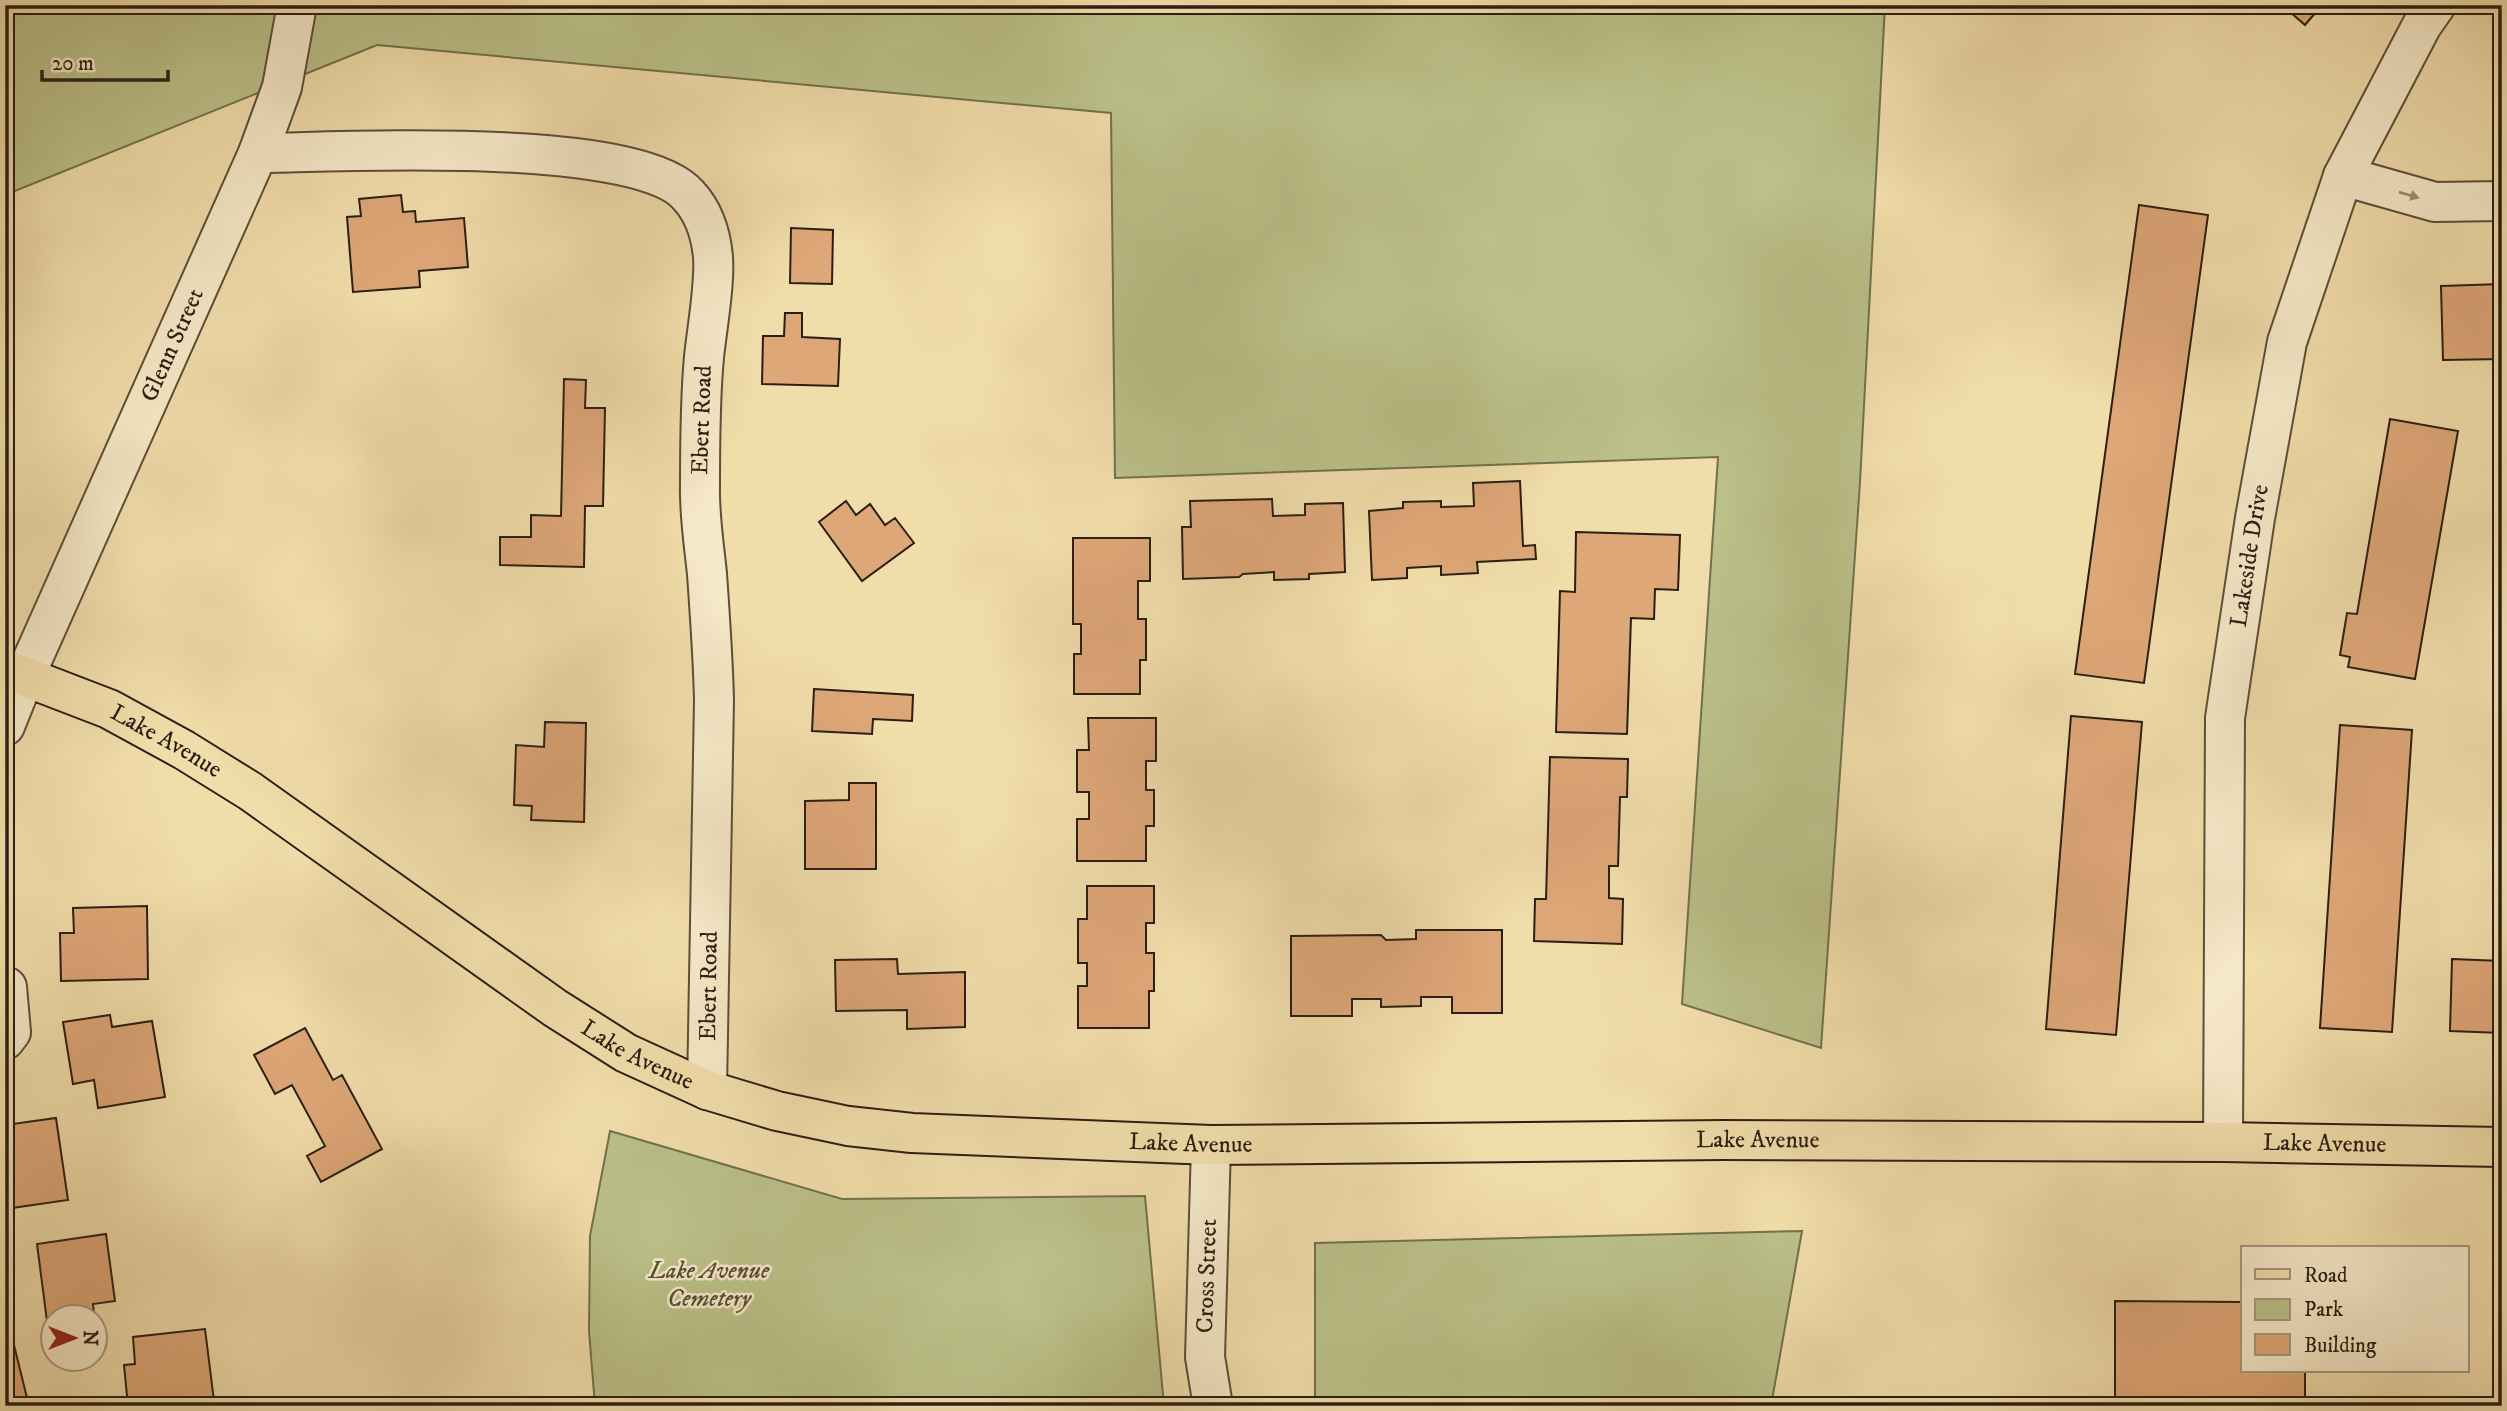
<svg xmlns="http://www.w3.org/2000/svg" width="2507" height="1411" viewBox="0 0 2507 1411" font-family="'IM FELL DW Pica',serif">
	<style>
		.green { fill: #bbc088; stroke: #72704e; stroke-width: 2 }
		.building { fill: #dea778; stroke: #2a1f14; stroke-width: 2 }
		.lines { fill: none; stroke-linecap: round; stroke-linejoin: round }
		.minor-casing { stroke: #5c4e3a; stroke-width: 42 }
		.major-casing { stroke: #2a1f14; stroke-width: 42 }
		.minor { stroke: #f6e9c8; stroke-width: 38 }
		.major { stroke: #f1ddaa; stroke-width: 38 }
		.oneway { fill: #9a8e77 }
		.labels { text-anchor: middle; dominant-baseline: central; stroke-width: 5; stroke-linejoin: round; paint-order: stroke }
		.street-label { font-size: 24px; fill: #2a1f14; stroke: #f6e9c8 }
		.park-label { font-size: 24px; font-style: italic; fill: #564f37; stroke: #f6e9c8 }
	</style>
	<rect width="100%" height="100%" fill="#f1ddaa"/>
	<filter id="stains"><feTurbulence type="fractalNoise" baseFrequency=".00286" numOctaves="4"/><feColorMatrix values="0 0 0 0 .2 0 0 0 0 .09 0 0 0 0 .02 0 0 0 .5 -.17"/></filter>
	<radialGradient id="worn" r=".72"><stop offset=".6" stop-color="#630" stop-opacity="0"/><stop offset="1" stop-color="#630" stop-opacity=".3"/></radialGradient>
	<path class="green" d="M5 5H1885L1860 482 1821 1048 1682 1004 1718 457 1115 478 1111 113 377 45 5 195Z
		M610 1131 842 1199 1145 1196 1164 1406H595L589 1331 590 1236Z
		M1802 1231 1771 1406H1315V1243Z"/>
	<path class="building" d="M2282 5H2322L2305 25Z
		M401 195 403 212 415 211 416 222 464 218 468 267 419 271 420 287 353 292 347 217 361 216 359 199Z
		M2139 205 2208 215 2144 683 2075 674Z
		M791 228 833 230 832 284 790 283Z
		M2502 284V359L2443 360 2441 286Z
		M785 313H802V337L840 339 838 386 762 384 763 336H784Z
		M564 379 586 380 585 408H605L603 506H585L584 567 500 565V537H531V515L561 516Z
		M2390 419 2458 431 2415 679 2348 667 2350 657 2340 655 2347 613 2357 614Z
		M1520 481 1523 546 1535 545 1536 559 1477 562 1478 573 1441 575V566L1407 568V578L1372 580 1369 511 1403 508V502L1441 501V507L1474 506 1473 483Z
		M1272 499 1273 516 1305 515V504L1343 503 1345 572 1309 574V579L1274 580V572L1243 574 1239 577 1183 579 1182 527H1191L1190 501Z
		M846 501 856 515 870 504 885 525 895 518 914 543 862 581 819 522Z
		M1576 532 1680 535 1678 590 1655 589 1654 619 1631 618 1627 734 1556 732 1560 591 1575 592Z
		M1073 538H1150V581H1138V619H1146V660H1140V694H1074V654H1081V624H1073Z
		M814 689 913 695 912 721 873 719 872 734 812 731Z
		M2071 716 2142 722 2116 1035 2046 1029Z
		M1088 718H1156V761H1146V790H1154V826H1146V861H1077V819H1089V792H1077V750H1089Z
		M545 722 586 723 584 822 531 820 532 806 514 805 516 745 544 747Z
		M2340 725 2412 730 2392 1032 2320 1028Z
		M1550 757 1628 759 1627 797H1620L1618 866H1609V898L1623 899 1622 944 1534 941 1535 899H1546Z
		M849 783H876V869H805V801L849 800Z
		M1087 886H1154V923H1146V953H1154V991H1149V1028H1078V986H1087V963H1078V919H1087Z
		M147 906 148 979 61 981 60 933H74L73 908Z
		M1416 930H1502V1013H1452V997H1421V1006L1381 1007V999H1352V1016H1291V936L1381 935 1386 940 1416 939Z
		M897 959 898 974 965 972V1027L907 1029V1010L836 1011 835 960Z
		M2452 959 2502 961V1033L2450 1031Z
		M110 1015 112 1027 152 1021 165 1097 98 1108 94 1080 73 1084 63 1022Z
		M305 1028 333 1080 342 1075 382 1149 321 1182 307 1156 325 1146 292 1085 275 1094 254 1055Z
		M56 1118 68 1200 5 1209V1125Z
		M106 1234 115 1301 93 1304 94 1313 52 1316V1329H48L37 1244Z
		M2115 1301 2243 1302V1371H2305V1406H2115Z
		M205 1329 214 1401 170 1406H128L124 1365 135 1364 133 1337Z
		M12 1337 29 1406H5V1339Z"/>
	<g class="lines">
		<g class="minor-casing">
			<g id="minor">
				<path d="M258 153C341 152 636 136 688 195 704 212 711 235 713 257 715 285 707 328 704 357 700 399 700 442 700 484 699 514 704 544 707 574 710 616 713 658 714 700L707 1090"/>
				<path d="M2343 176 2435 202 2502 201"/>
				<path id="s1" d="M5 726 25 676 258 153 282 87 297 5"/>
				<path d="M5 1040 11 1032 7 987"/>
				<path id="s2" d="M2223 1142 2225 718 2255 518 2287 342 2343 176 2422 25 2436 5"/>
				<path d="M1211 1145 1205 1357 1213 1406"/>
			</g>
		</g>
		<g class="major-casing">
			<g id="major">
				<path id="s3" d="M5 669 109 709 184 750 250 791 555 1008 626 1053 707 1090 777 1111 848 1126 912 1133 1211 1145 1723 1140 2223 1142 2502 1147"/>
			</g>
		</g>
		<use href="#minor" class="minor"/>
		<use href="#major" class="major"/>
	</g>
	<defs><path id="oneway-solid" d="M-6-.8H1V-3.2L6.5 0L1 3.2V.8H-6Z" transform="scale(1.75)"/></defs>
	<use class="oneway" href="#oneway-solid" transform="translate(2409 195) rotate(16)"/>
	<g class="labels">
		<g class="street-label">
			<text stroke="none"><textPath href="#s1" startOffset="416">Glenn Street</textPath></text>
			<text transform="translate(702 420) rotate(-88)">Ebert Road</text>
			<text stroke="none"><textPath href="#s2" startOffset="588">Lakeside Drive</textPath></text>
			<text stroke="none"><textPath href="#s3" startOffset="177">Lake Avenue</textPath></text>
			<text transform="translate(709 986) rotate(-89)">Ebert Road</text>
			<text stroke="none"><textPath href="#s3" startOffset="744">Lake Avenue</textPath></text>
			<text stroke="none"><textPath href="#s3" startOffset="1878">Lake Avenue</textPath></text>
			<text stroke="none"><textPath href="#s3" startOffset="1311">Lake Avenue</textPath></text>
			<text stroke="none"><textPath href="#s3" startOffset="2445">Lake Avenue</textPath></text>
			<text transform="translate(1207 1276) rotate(-88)">Cross Street</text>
		</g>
		<g class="park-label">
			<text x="709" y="1271">Lake Avenue<tspan x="709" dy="28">Cemetery</tspan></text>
		</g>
	</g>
	<rect width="2507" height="1411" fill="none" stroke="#f1ddaa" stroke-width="28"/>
	<rect x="7" y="7" width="2493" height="1397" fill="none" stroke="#2a1f14" stroke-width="3.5"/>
	<rect x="14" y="14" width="2479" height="1383" fill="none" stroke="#2a1f14" stroke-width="2"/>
	<rect x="2241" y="1246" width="228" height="126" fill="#f6e9c8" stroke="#a49880" stroke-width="2"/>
	<rect x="2255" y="1269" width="35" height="10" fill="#f1ddaa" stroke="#a49880" stroke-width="2"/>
	<text x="2304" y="1282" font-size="21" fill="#2a1f14">Road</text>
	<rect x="2255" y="1299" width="35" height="21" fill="#bbc088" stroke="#a49880" stroke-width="2"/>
	<text x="2304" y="1316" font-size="21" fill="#2a1f14">Park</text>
	<rect x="2255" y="1334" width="35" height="21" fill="#dea778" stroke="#a49880" stroke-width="2"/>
	<text x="2304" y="1352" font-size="21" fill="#2a1f14">Building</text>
	<g transform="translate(74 1338) rotate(90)"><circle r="33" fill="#f6e9c8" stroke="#a49880" stroke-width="2"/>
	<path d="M0-5L12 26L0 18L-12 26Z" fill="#8f2418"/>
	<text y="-10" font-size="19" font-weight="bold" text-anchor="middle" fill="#2a1f14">N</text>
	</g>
	<path d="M42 70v10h126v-10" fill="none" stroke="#2a1f14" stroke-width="3.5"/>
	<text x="52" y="70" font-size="21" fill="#2a1f14" stroke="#f6e9c8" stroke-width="5" paint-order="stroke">20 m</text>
	<rect width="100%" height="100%" filter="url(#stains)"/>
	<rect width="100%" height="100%" fill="url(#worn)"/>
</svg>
